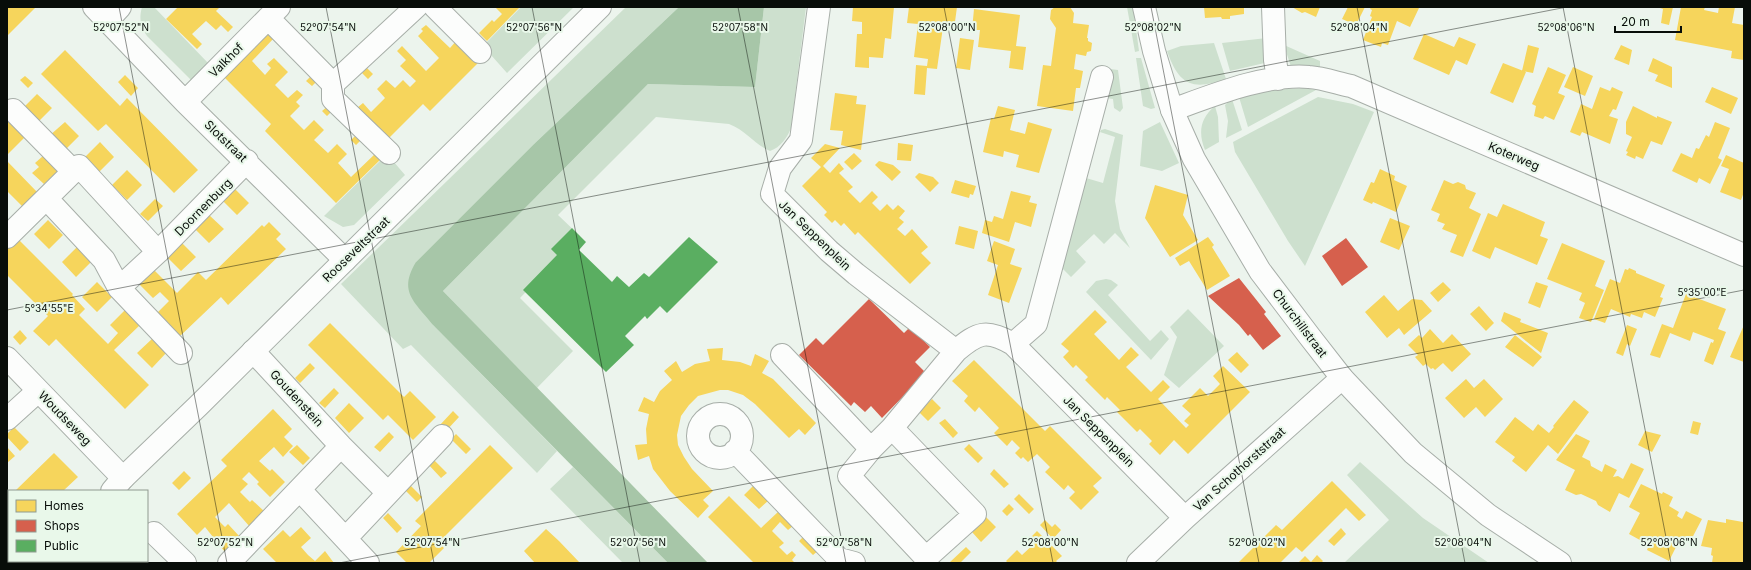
<svg xmlns="http://www.w3.org/2000/svg" width="1751" height="570" viewBox="0 0 1751 570" font-family="Inter,sans-serif">
	<style>
		.green { fill: #cde0ce }
		.water { fill: #a7c6a8 }
		.homes { fill: #f6d55c }
		.shops { fill: #d6604d }
		.public { fill: #5aae61 }
		.lines { fill: none; stroke-linecap: round; stroke-linejoin: round }
		.minor-casing { stroke: #a7aea8; stroke-width: 24 }
		.tertiary-casing { stroke: #a7aea8; stroke-width: 24 }
		.minor { stroke: #fcfdfc; stroke-width: 22 }
		.tertiary { stroke: #fcfdfc; stroke-width: 22 }
		.ticks { fill: none; stroke: #080d09; stroke-width: 1; stroke-opacity: 0.45 }
		.labels { text-anchor: middle; dominant-baseline: central; stroke-width: 4; stroke-linejoin: round; paint-order: stroke }
		.street-label { font-size: 12px; fill: #080d09; stroke: #e9f8ea }
		.ticks-label { font-size: 10px; text-anchor: middle; fill: #080d09; stroke: #e9f8ea; stroke-width: 4; stroke-linejoin: round; paint-order: stroke }
	</style>
	<rect width="100%" height="100%" fill="#ecf4ed"/>
	<path class="green" d="M142 7H154L209 64 192 81 147 36C140 26 139 18 142 7Z
		M521 7H574L507 73 483 46Z
		M626 7H679L534 144 416 262 433 325 557 451 537 473 411 345 403 349 341 284Z
		M764 7H806L791 128C787 138 781 147 770 151 755 145 747 131 729 124L656 117 558 215 580 236 520 298 573 351 537 388 443 291 648 84 755 87Z
		M1127 7H1133L1139 51 1135 52Z
		M1267 38 1269 62 1230 71 1222 43Z
		M1214 43 1226 79C1192 91 1179 85 1167 51L1181 46Z
		M1284 45 1320 61V69L1291 67Z
		M1136 58H1141L1155 108 1151 109 1143 106Z
		M1110 69 1118 70 1123 108 1120 112 1114 108 1113 99 1106 98Z
		M1304 88 1316 90 1248 127 1239 97 1270 90Z
		M1318 97 1353 104 1374 112 1305 266 1288 241 1235 152 1233 142Z
		M1232 99 1242 130 1226 138 1228 121 1225 105Z
		M1215 106 1218 117 1219 142 1205 150C1198 133 1200 118 1215 106Z
		M1160 122 1179 163 1162 171 1140 166 1143 131Z
		M1105 129 1123 135 1115 201 1120 229 1130 248 1115 233 1104 244 1094 234 1076 251 1086 262 1071 277 1060 266 1086 178 1103 183 1115 137 1100 132 1101 130Z
		M387 154 405 175 354 225 343 227 324 216Z
		M1106 279 1111 280 1118 285 1108 295 1150 341 1161 330 1169 339 1151 360 1086 292 1096 281Z
		M1188 309 1224 346 1179 388 1164 375 1177 337 1170 327Z
		M1360 462 1423 518 1489 563H1344L1389 520 1347 475Z
		M573 467 668 563H623L550 489Z"/>
	<path class="water" d="M679 7H764L755 87 648 84 443 291 708 563H668L433 325C414 301 398 292 416 262L534 144Z"/>
	<path class="homes" d="M7 7H36L7 36Z
		M178 7H220L216 11 233 27 228 32 221 25 216 30 206 21 192 34 202 44 197 49 166 19Z
		M495 7H520L487 41 479 33 492 20 494 22 502 14Z
		M853 7H894L891 39 885 38 883 58 869 57V68L855 67 857 34H862V22L852 21Z
		M909 7H957L954 29 943 27 937 69 927 68 925 95 914 94 916 65 927 66 928 59 914 57 918 24 907 23Z
		M1055 7H1070L1074 13 1073 23 1089 25 1087 38H1088V41L1092 43 1091 51 1087 52 1086 56 1076 54 1074 69 1083 71 1080 88H1076L1073 111 1037 106 1043 65 1051 66 1056 28 1050 19 1051 10Z
		M1204 7H1244V14L1230 16V19H1222L1221 17 1205 18Z
		M1292 7H1320L1316 17 1305 12 1302 13Z
		M1348 7H1365L1356 25 1342 19Z
		M1371 7H1417L1419 8 1410 27 1397 21 1388 45 1382 43 1381 47 1363 40 1372 17 1370 16 1372 10 1370 9Z
		M1657 7H1673L1669 25 1661 23 1663 9Z
		M1681 7H1705L1704 10 1718 13 1719 7H1735L1732 23 1744 25V60L1731 58 1732 51 1675 40Z
		M974 9 1020 15 1016 46 1026 47 1023 70 1009 68 1011 51 978 47 980 30H972Z
		M426 25 450 48 457 40 479 62 430 111 423 104 388 139 357 108 363 103 371 112 385 98 377 89 386 80 395 88 403 80 410 87 416 81 400 66 406 60 397 51 402 46 426 71 439 58 418 36 423 31 421 29Z
		M270 32 275 37 252 61 265 75 271 68 267 64 274 58 288 72 275 85 288 98 297 90 303 95 296 102 300 106 290 116 304 130 314 120 324 130 314 140 328 153 337 144 347 154 338 163 351 177 376 153 381 159 336 203 265 131 271 124 224 77Z
		M1424 34 1454 47 1459 37 1476 44 1467 65 1456 60 1449 75 1413 59Z
		M960 38 974 40 970 70 956 68Z
		M1528 45 1539 48 1533 73 1522 71Z
		M1621 45 1632 50 1629 65 1614 59Z
		M65 50 120 106 127 98 198 170 174 193 106 124 98 131 41 74Z
		M1653 58 1672 67V88L1655 81 1658 75 1648 71Z
		M1503 63 1526 72 1513 103 1490 93Z
		M1548 67 1566 75 1558 93 1565 96 1554 120 1545 116 1543 119 1534 116 1536 106 1532 104Z
		M1573 67 1593 76 1585 96 1564 87Z
		M367 68 373 74 368 79 362 73Z
		M125 75 138 88 131 96 118 82Z
		M312 75 318 80 312 86 306 81Z
		M25 76 33 83 28 88 20 80Z
		M1600 87 1610 91 1612 87 1623 92 1616 110 1613 109 1609 116 1618 119 1610 144 1582 132 1580 136 1570 132 1581 104 1592 109Z
		M1712 87 1738 98 1731 114 1705 102Z
		M835 93 857 96 856 104 866 105 861 150 841 145 843 131 830 130Z
		M37 94 52 108 37 123 22 109Z
		M328 106 333 110 327 116 322 111Z
		M998 106 1015 110 1010 130 1025 134 1028 122 1052 129 1039 173 1016 167 1019 155 1004 151 1003 157 983 152 991 118 994 119Z
		M1633 106 1657 118V116L1672 122 1662 145 1651 141 1643 159 1636 156 1635 159 1626 155 1628 152 1626 151 1632 137 1626 134V122Z
		M7 118 25 137 7 155Z
		M65 122 79 136 64 151 49 136Z
		M1715 122 1730 128 1718 158 1722 160 1710 184 1699 178 1697 183 1672 171 1681 153 1692 158 1696 148 1699 149 1706 135 1709 137Z
		M357 134 362 139 356 145 351 140Z
		M100 142 114 157 99 172 85 157Z
		M898 143 913 145 911 161 897 160Z
		M825 144 840 148 823 166 830 173 839 163 844 169 839 173 853 187 848 191 860 203 872 191 878 197 872 203 880 211 887 204 893 210 898 205 905 211 899 218 904 222 897 229 905 236 912 229 928 247 921 253 931 263 910 284 858 232 855 235 844 223 841 226 835 220 832 223 824 215 827 212 802 186 821 167 811 158Z
		M854 153 862 161 852 170 844 162Z
		M1726 155 1744 163V192L1741 200 1720 192 1729 169 1721 166Z
		M43 156 58 171 44 184 32 173 39 167 35 163Z
		M7 161 37 192 22 206 7 191Z
		M879 161 893 165 901 172 892 181 875 165Z
		M1380 169 1395 176 1394 180 1407 186 1396 212 1373 202 1372 204 1363 200 1371 182 1374 183Z
		M127 170 142 185 127 200 112 185Z
		M919 173 933 177 939 183 930 192 915 177Z
		M955 180 976 186 973 195 970 194 969 198 951 193Z
		M1444 180 1453 184 1458 182 1465 185 1466 189 1476 193 1469 208 1481 214 1463 257 1450 252 1457 235 1442 229 1445 224 1437 221 1440 214 1431 210Z
		M1155 185 1188 195 1183 215 1198 240 1170 257 1145 218Z
		M234 188 249 203 237 215 222 200Z
		M1011 191 1031 196 1029 202 1037 204 1031 227 1015 222 1009 242 982 233 985 220 992 222 994 216 1003 219Z
		M155 199 163 206 148 221 140 214Z
		M1503 204 1545 222 1540 236 1548 239 1537 265 1495 247 1490 259 1472 251 1488 213 1497 217Z
		M208 214 224 229 209 243 194 228Z
		M1390 218 1410 226 1399 250 1380 242Z
		M48 220 63 235 49 249 34 234Z
		M269 222 281 234 276 239 286 249 228 305 221 297 178 338 155 315 169 301 160 292 153 298 138 283 153 269 177 293 198 272 206 280 262 225 264 227Z
		M959 226 978 231 974 249 955 244Z
		M16 237 73 294 72 295 85 309 79 315 108 344 118 333 110 325 125 310 140 325 114 350 149 385 125 409 56 339 49 346 33 331 48 316 7 275V246Z
		M1208 237 1214 245 1212 247 1230 276 1207 290 1189 261 1180 266 1175 258Z
		M994 241 1015 249 1010 264 1022 268 1009 303 988 295 998 265 987 261Z
		M181 242 196 257 181 271 166 256Z
		M1562 243 1605 261 1595 286 1604 290 1591 322 1579 318 1585 303 1579 300 1582 293 1547 279Z
		M77 247 91 262 76 277 62 262Z
		M1629 268 1636 271V273L1665 285 1660 297 1663 298 1655 317 1644 312 1642 318 1631 314 1630 317 1611 309 1605 323 1594 319 1610 279 1620 283 1625 269 1628 270Z
		M97 282 112 297 97 312 82 297Z
		M1443 282 1451 290 1438 302 1430 293Z
		M1536 282 1548 286 1540 308 1528 303Z
		M1686 294 1726 309 1718 329 1726 332 1713 365 1704 361 1711 342 1713 343 1714 340 1693 332 1690 341 1670 333 1660 358 1650 355 1662 324 1673 328Z
		M1384 295 1398 311 1412 299 1422 300 1432 311 1404 335 1399 328 1387 338 1365 312Z
		M1479 306 1494 323 1486 331 1470 314Z
		M1095 310 1107 322 1094 334 1119 360 1131 347 1139 355 1126 367 1151 392 1163 380 1170 387 1158 399 1186 428 1189 425 1184 421 1191 414 1182 406 1200 388 1208 396 1220 384 1213 376 1223 366 1250 392 1188 454 1174 440 1160 455 1149 444 1152 441 1140 429 1137 432 1117 412 1120 410 1107 397 1105 400 1085 380 1088 377 1076 365 1073 368 1063 357 1069 351 1061 344Z
		M1504 312 1521 319 1520 322 1548 333 1541 353 1501 321Z
		M330 323 404 397 410 391 436 417 413 440 388 415 383 420 308 345Z
		M1627 325 1637 329 1630 346 1627 344 1623 356 1616 353Z
		M1744 325V362L1730 357Z
		M1430 329 1443 343 1452 334 1471 354 1452 372 1443 363 1435 370 1433 368 1431 369 1426 364 1423 366 1415 357 1418 355 1408 345 1419 335 1422 338Z
		M20 330 27 338 20 345 13 337Z
		M1515 335 1542 357 1533 367 1505 347Z
		M153 338 167 352 152 368 137 353Z
		M723 348 722 360 740 362 751 366 755 354 769 361 762 373 773 379 816 423 805 435 799 429 789 438 755 404 743 395 728 390H720L698 396 689 405 681 416 677 435 678 445 684 457 692 469 713 491 703 500 709 506 698 518 670 491 653 469 649 456 638 460 635 445 647 444 646 429 649 414 638 411 644 397 654 402 660 391 672 380 664 371 676 361 682 372 695 364 710 361 707 349Z
		M1237 352 1249 365 1241 373 1228 360Z
		M974 360 1045 431 1050 426 1102 478 1093 486 1099 492 1081 510 1069 498 1075 492 1068 485 1064 490 1045 472 1050 467 1037 454 1028 462 1023 457 1021 459 1015 453 1020 448 1012 440 1007 446 994 433 999 428 979 407 975 412 964 401 968 396 952 381Z
		M310 363 315 368 300 383 295 378Z
		M1466 379 1474 388 1484 379 1503 399 1485 417 1476 407 1464 418 1445 398Z
		M334 388 339 393 325 408 319 403Z
		M932 399 941 408 928 421 919 412Z
		M1574 400 1589 412 1558 454 1548 445 1526 472 1512 461 1515 457 1495 442 1515 417 1533 431 1538 424 1549 433 1554 427 1553 426Z
		M349 403 364 418 349 433 335 418Z
		M273 409 292 429 284 437 293 446 283 457 274 447 259 461 270 471 272 469 285 482 270 497 257 484 259 482 249 472 242 479 248 484 240 492 250 502 252 500 265 512 250 527 229 503 215 517 225 527 228 524 240 537 225 552 205 527 197 535 177 514 227 466 221 460Z
		M453 411 459 417 445 432 439 426Z
		M945 419 958 433 953 438 939 423Z
		M1693 421 1701 423 1698 435 1690 433Z
		M14 427 29 442 20 451 7 437V434Z
		M1645 431 1661 435 1652 452 1638 445Z
		M389 432 394 437 380 452 374 447Z
		M456 434 471 449 466 454 451 439Z
		M1576 434 1590 441 1582 457 1590 461 1591 466 1602 472 1605 464 1617 470 1613 477 1618 476 1623 479 1631 463 1644 469 1629 498 1619 493 1610 512 1598 505 1596 501 1581 494 1576 495 1565 490 1575 470 1556 460Z
		M969 444 983 458 978 463 964 449Z
		M297 445 310 458 303 465 289 452Z
		M490 445 513 468 438 543 444 548 429 563H407L396 552 421 526 415 521Z
		M7 447 15 456 7 463Z
		M54 453 78 477 63 491H15Z
		M432 458 447 473 441 478 427 463Z
		M994 469 1009 484 1004 488 990 474Z
		M184 471 191 478 179 490 172 483Z
		M1332 481 1366 515 1359 521 1346 508 1302 552 1296 547 1280 563H1238L1276 525 1282 530Z
		M407 482 422 497 417 502 402 487Z
		M1641 484 1662 494 1663 492 1673 497 1669 506 1679 512 1677 516 1682 519 1686 511 1702 519 1690 542 1681 537 1669 561 1647 550 1649 545 1629 534 1640 513 1629 507Z
		M754 485 769 500 759 509 744 495Z
		M1019 494 1034 509 1029 514 1014 499Z
		M729 496 761 528 779 511 794 525 788 530 780 522 772 531 784 543 779 547 787 555 792 551 796 555 792 560 795 563H754L708 517Z
		M9 497V560L7 562V499Z
		M1009 504 1014 509 1007 516 1002 511Z
		M388 513 402 528 397 533 383 518Z
		M986 517 996 527 981 542 972 532Z
		M1726 519 1743 522 1744 563H1712L1713 556 1711 555 1712 548 1701 546 1708 520 1726 523Z
		M1045 520 1052 527 1055 524 1061 530 1053 539 1040 525Z
		M301 527 311 538 301 547 308 555 315 561 325 551 334 563H277L263 549 283 530 290 537Z
		M1341 528 1346 534 1334 546 1328 541Z
		M546 529 559 541 580 563H535L524 551Z
		M1037 531 1062 556 1056 561 1058 563H1008L1006 561 1017 550 1022 555 1036 542 1031 537Z
		M804 536 819 550 813 555 799 541Z
		M966 547 971 552 960 563H949Z
		M1317 555 1323 561 1321 563H1298L1305 556 1311 562Z
		M115 561H141L143 563H113Z"/>
	<path class="shops" d="M1346 238 1368 267 1342 286 1322 256Z
		M1239 278 1266 312 1264 314 1281 336 1263 350 1250 334 1248 336 1239 325 1208 296Z
		M869 299 904 333 910 327 930 347 915 362 926 373 882 418 871 406 865 412 854 402 851 406 799 355 816 338 823 345Z"/>
	<path class="public" d="M572 228 586 242 579 250 612 282 617 276 629 287 644 273 649 277 689 237 718 262 667 313 660 306 647 319 645 316 625 336 634 345 606 372 523 290 557 255 551 249Z"/>
	<g class="lines">
		<g class="minor-casing">
			<path id="minor" d="M94 7 185 102 345 260
				M435 7 480 52
				M819 7 801 140 780 168 772 194 829 251 856 274 956 351C978 332 987 329 1013 344L1185 518
				M1273 7 1275 60 1278 79
				M268 18 333 84V99L389 153
				M107 21 120 7
				M333 84 416 7
				M185 102 279 7
				M13 110 74 172
				M1172 110C1211 96 1267 73 1309 77 1323 78 1337 83 1351 86L1744 255
				M47 199 104 260 119 288 181 353
				M7 237 79 166 158 252
				M119 288 158 252 247 161
				M1013 344 1036 324 1102 77
				M253 351 341 446 387 492
				M782 355 871 449
				M7 358 123 478
				M698 436a22 22 0 1 1 44 0a22 22 0 1 1-44 0Z
				M7 419 38 391
				M892 428 871 449 849 476 926 558 975 514 892 428 956 351
				M735 451 839 559 854 563
				M300 490 368 563
				M154 533 185 563
				M346 538 442 436
				M229 563 341 446
				M1138 563 1185 518 1342 378"/>
		</g>
		<g class="tertiary-casing">
			<path id="tertiary" d="M1144 7 1154 51 1172 110 1194 159 1260 271 1310 337 1342 378 1413 453 1488 515 1560 563
				M112 491 123 478 199 405 600 7
				M64 563 65 561"/>
		</g>
		<use href="#minor" class="minor"/>
		<use href="#tertiary" class="tertiary"/>
	</g>
	<path class="ticks" d="M119 7 227 563M326 7 434 563M532 7 640 563M738 7 846 563M944 7 1053 563M1151 7 1259 563M1357 7 1465 563M1563 7 1671 563M7 310 1567 7M7 491 9 501M21 561V563M339 563 1744 290"/>
	<g class="labels">
		<g class="street-label">
			<text transform="translate(226 60) rotate(-45)">Valkhof</text>
			<text transform="translate(226 141) rotate(44)">Slotstraat</text>
			<text transform="translate(1514 156) rotate(23)">Koterweg</text>
			<text transform="translate(203 207) rotate(-45)">Doornenburg</text>
			<text transform="translate(815 235) rotate(44)">Jan Seppenplein</text>
			<text transform="translate(356 249) rotate(-44)">Rooseveltstraat</text>
			<text transform="translate(1300 323) rotate(53)">Churchillstraat</text>
			<text transform="translate(297 398) rotate(47)">Goudenstein</text>
			<text transform="translate(65 418) rotate(46)">Woudseweg</text>
			<text transform="translate(1099 431) rotate(45)">Jan Seppenplein</text>
			<text transform="translate(1239 469) rotate(-42)">Van Schothorststraat</text>
		</g>
	</g>
	<g class="ticks-label">
		<text x="121" y="31">52°07'52"N</text>
		<text x="328" y="31">52°07'54"N</text>
		<text x="534" y="31">52°07'56"N</text>
		<text x="740" y="31">52°07'58"N</text>
		<text x="947" y="31">52°08'00"N</text>
		<text x="1153" y="31">52°08'02"N</text>
		<text x="1359" y="31">52°08'04"N</text>
		<text x="1566" y="31">52°08'06"N</text>
		<text x="1702" y="296">5°35'00"E</text>
		<text x="49" y="312">5°34'55"E</text>
		<text x="225" y="546">52°07'52"N</text>
		<text x="432" y="546">52°07'54"N</text>
		<text x="638" y="546">52°07'56"N</text>
		<text x="844" y="546">52°07'58"N</text>
		<text x="1050" y="546">52°08'00"N</text>
		<text x="1257" y="546">52°08'02"N</text>
		<text x="1463" y="546">52°08'04"N</text>
		<text x="1669" y="546">52°08'06"N</text>
	</g>
	<rect width="1751" height="570" fill="none" stroke="#080d09" stroke-width="16"/>
	<rect x="8" y="490" width="140" height="72" fill="#e9f8ea" stroke="#8f9a90"/>
	<rect x="16" y="500" width="20" height="12" fill="#f6d55c" stroke="#8f9a90"/>
	<text x="44" y="510" font-size="12" fill="#080d09">Homes</text>
	<rect x="16" y="520" width="20" height="12" fill="#d6604d" stroke="#8f9a90"/>
	<text x="44" y="530" font-size="12" fill="#080d09">Shops</text>
	<rect x="16" y="540" width="20" height="12" fill="#5aae61" stroke="#8f9a90"/>
	<text x="44" y="550" font-size="12" fill="#080d09">Public</text>
	<path d="M1615 26v6h66v-6" fill="none" stroke="#080d09" stroke-width="2"/>
	<text x="1621" y="26" font-size="12" fill="#080d09" stroke="#e9f8ea" stroke-width="3" paint-order="stroke">20 m</text>
</svg>
